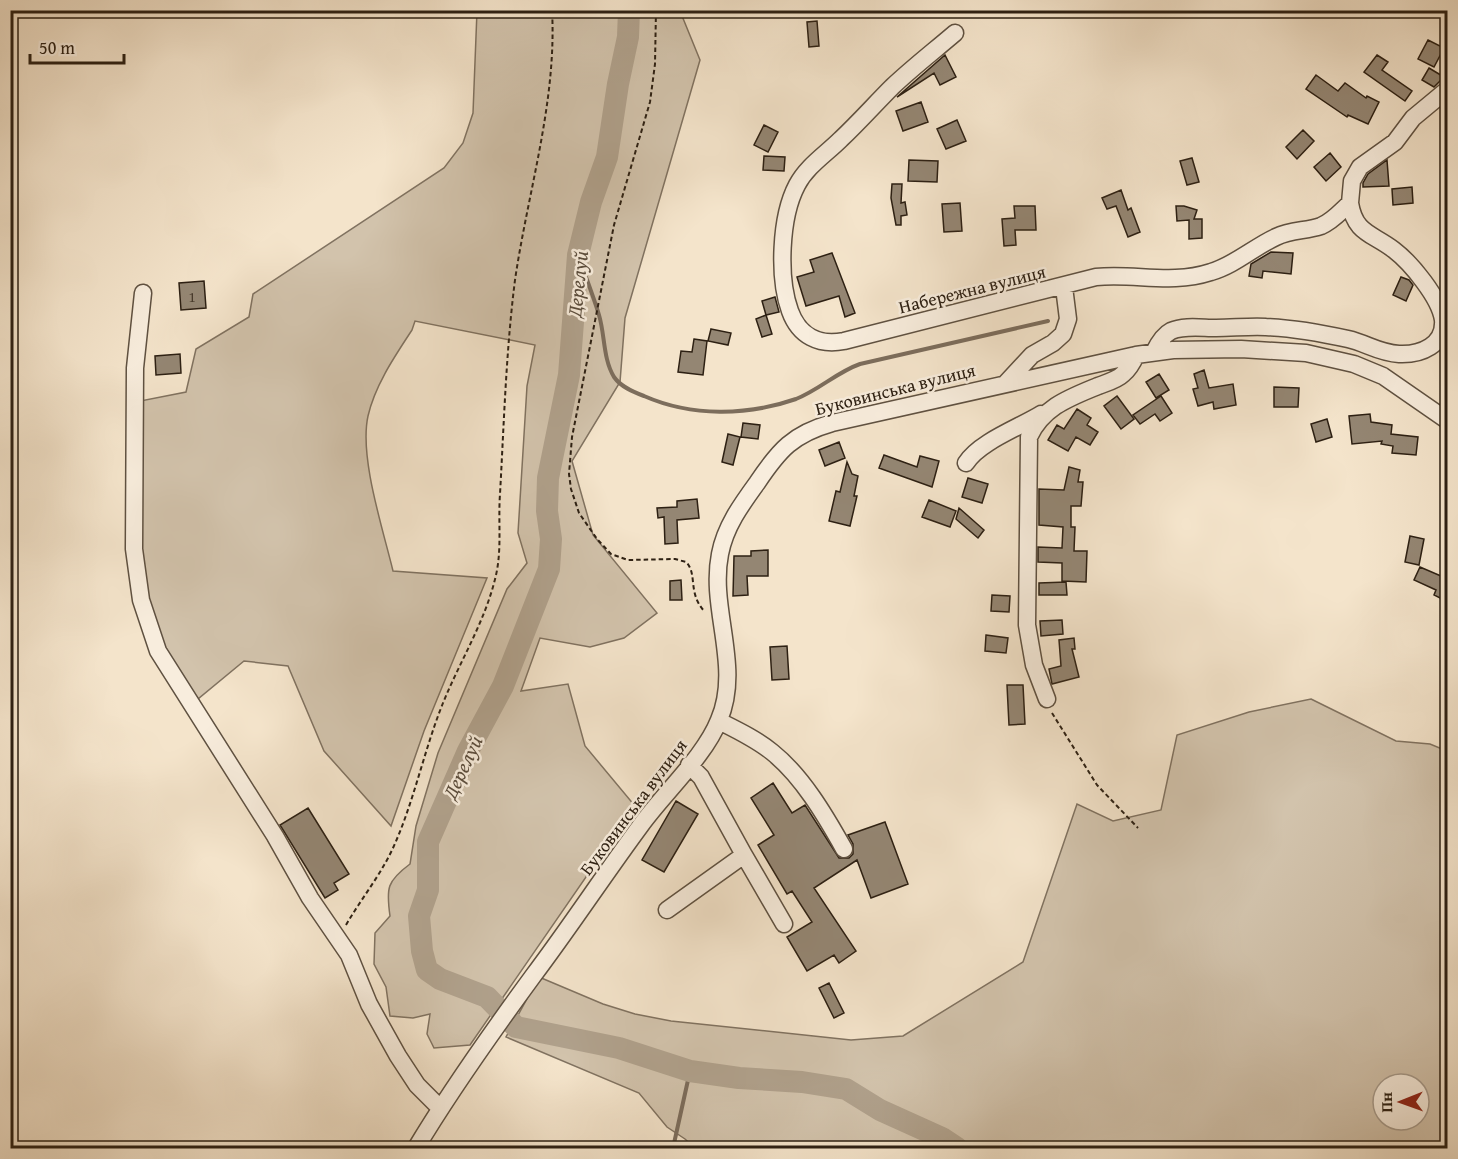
<svg xmlns="http://www.w3.org/2000/svg" width="1458" height="1159" viewBox="0 0 1458 1159" font-family="'Gentium Book Plus',serif">
	<style>
		.green { fill: #d2c3ac; stroke: #807260; stroke-width: 1.5; fill-rule: evenodd }
		.lines { fill: none; stroke-linecap: round; stroke-linejoin: round }
		.stream { stroke: #7c6d5c; stroke-width: 4 }
		.river { stroke: #b0a18c; stroke-width: 22 }
		.building { fill: #948673; stroke: #2d2013; stroke-width: 1.5 }
		.minor-casing { stroke: #5f5141; stroke-width: 19 }
		.path { stroke: #2d2013; stroke-width: 2; stroke-dasharray: 4.5 3; stroke-linecap: butt }
		.minor { stroke: #f8eddd; stroke-width: 16 }
		.labels { text-anchor: middle; dominant-baseline: central; stroke-width: 5; stroke-linejoin: round; paint-order: stroke }
		.number-label { font-size: 15px; fill: #473a2b }
		.street-label { font-size: 18px; fill: #2d2013; stroke: #f8eddd }
		.water-label { font-size: 20px; font-style: italic; fill: #5b4d3d; stroke: #f8eddd }
	</style>
	<rect width="100%" height="100%" fill="#f4e4cb"/>
	<filter id="stains"><feTurbulence type="fractalNoise" baseFrequency=".00333" numOctaves="4"/><feColorMatrix values="0 0 0 0 .2 0 0 0 0 .09 0 0 0 0 .02 0 0 0 .5 -.17"/></filter>
	<radialGradient id="worn" r=".72"><stop offset=".6" stop-color="#630" stop-opacity="0"/><stop offset="1" stop-color="#630" stop-opacity=".3"/></radialGradient>
	<path class="green" d="M477 11H680L700 60 625 318 620 382 572 461 593 535 657 613 624 638 590 647 540 638 521 691 568 684 585 746 635 806 470 1045 434 1048 427 1034 430 1014 413 1018 390 1016 386 987 374 964 375 933 390 916C386 888 387 881 410 864L416 826 438 753 507 589 527 563 518 533 527 386 535 345 415 321 412 330C395 356 375 385 368 416 359 457 383 529 393 571L487 578 424 731 391 826 324 751 288 666 244 661 193 703 162 649 144 599 138 549 140 401 186 392 196 349 249 317 253 294 444 168 463 143 473 113Z
		M1311 699 1396 741 1430 744 1447 751V1148H695L685 1139 667 1127 639 1093 506 1037 539 977 603 1004 635 1014 671 1021 851 1040 903 1036 1023 962 1077 804 1113 821 1161 810 1177 735 1249 712ZM1383 1084H1419V1120H1383Z"/>
	<g class="lines">
		<path class="stream" d="M578 255C585 275 593 295 599 315 605 335 603 359 614 377 621 387 633 392 644 396 692 417 747 416 796 399 819 390 837 372 860 364L1048 321
			M673 1148 690 1071"/>
		<path class="river" d="M629 10 628 37 618 84 607 157 591 202 578 255 569 375 548 478 547 511 551 539 549 569 503 686 468 751 428 842V890L419 916 422 951 427 970 440 979 487 997 516 1027 619 1048 690 1071 739 1078 802 1082 846 1089 880 1110 942 1138 957 1148"/>
	</g>
	<path class="building" d="M817 21 819 46 809 47 807 22Z
		M1428 40 1444 48 1434 67 1418 59Z
		M945 55 956 77 940 85 934 73 897 97Z
		M1377 55 1388 62 1382 70 1412 91 1405 101 1364 72Z
		M1429 68 1444 77 1434 87 1422 80Z
		M1316 75 1338 91 1345 83 1366 98 1367 96 1379 102 1368 124 1348 115 1347 117 1306 89Z
		M921 102 928 122 903 131 896 111Z
		M957 120 966 141 946 149 937 129Z
		M764 125 778 132 768 152 754 145Z
		M1303 130 1314 141 1297 159 1286 147Z
		M1330 153 1341 167 1326 181 1314 167Z
		M764 156 785 157 784 171 763 170Z
		M1192 158 1199 182 1187 185 1180 161Z
		M909 160 938 161 937 182 908 181Z
		M1387 160 1389 186 1363 187V183L1368 174Z
		M892 184H902L901 203 905 202 907 215 901 216V225H896L891 198Z
		M1412 187 1413 203 1393 205 1392 189Z
		M1121 190 1128 210 1131 208 1140 232 1128 237 1116 206 1107 209 1102 198Z
		M960 203 962 231 944 232 942 204Z
		M1014 206H1035L1036 230H1015L1016 245 1004 246 1002 219 1015 218Z
		M1176 206H1184L1197 210 1194 219H1202V238L1189 239V220L1177 221Z
		M1271 252 1293 253 1291 274 1263 271 1262 278 1249 276 1251 264Z
		M832 253 855 313 845 317 839 296 806 306 797 277 814 272 810 260Z
		M1401 277 1409 280 1413 285 1406 301 1393 295Z
		M204 281 206 308 181 310 179 283Z
		M775 297 779 312 766 315 762 301Z
		M766 315 772 334 762 337 756 319Z
		M711 329 731 333 728 345 708 341Z
		M694 339 707 341 703 375 678 372 681 351 692 352Z
		M180 354 181 373 156 375 155 356Z
		M1204 370 1209 388 1233 384 1236 405 1214 409 1213 402 1198 406 1193 389 1198 388 1194 374Z
		M1159 374 1169 390 1156 398 1146 382Z
		M1274 387 1299 388 1298 407H1274Z
		M1117 396 1134 419 1121 429 1104 406Z
		M1161 396 1172 413 1160 421 1155 414 1140 424 1133 415Z
		M1077 409 1091 418 1087 425 1098 432 1090 445 1076 437 1068 451 1048 440 1057 425 1064 429Z
		M1370 414 1371 422 1392 425 1391 434 1418 437 1416 455 1392 453 1393 446 1381 444 1382 441 1352 444 1349 416Z
		M1327 419 1332 437 1316 442 1311 424Z
		M743 423 760 425 758 439 741 437Z
		M728 434 740 437 733 465 722 462Z
		M839 442 845 458 825 466 819 450Z
		M884 455 917 467 920 456 939 461 932 487 879 468Z
		M847 462 852 474 858 476 854 496H857L850 526 829 521 836 491 840 492Z
		M1069 467 1080 470 1078 482H1083L1081 506H1071V527H1075L1074 551H1087L1086 582 1062 581V563L1038 562V547L1062 548 1063 527 1039 525V489L1064 490Z
		M968 478 988 484 982 503 962 497Z
		M697 499 699 518 677 520 678 543 665 544 664 517 658 518 657 508 677 507V501Z
		M929 500 956 511 950 527 922 517Z
		M959 508 984 530 978 538 956 519Z
		M1410 536 1424 539 1419 565 1405 562Z
		M768 550V576H747L748 595 733 596 734 556H751V551Z
		M1420 567 1448 579V602L1434 595 1436 590 1414 580Z
		M681 580 682 600H670V581Z
		M1066 582 1067 595H1039V583Z
		M992 595 1010 596 1009 612 991 611Z
		M1062 620 1063 634 1041 636 1040 621Z
		M986 635 1008 638 1006 653 985 651Z
		M1074 638 1075 649H1072L1079 677 1052 684 1049 669 1061 666 1059 640Z
		M787 646 789 679 772 680 770 647Z
		M1007 685H1023L1025 724 1009 725Z
		M773 783 792 813 805 805 839 858H849L853 854V844L848 835 885 822 908 884 871 898 857 860 814 888 856 951 839 963 834 955 807 971 787 937 812 922 792 891 787 894 758 845 774 835 751 798Z
		M676 801 698 814 664 872 642 860Z
		M308 808 349 874 334 883 338 890 325 898 280 825Z
		M829 983 844 1013 834 1018 819 988Z"/>
	<g class="lines">
		<g class="minor-casing">
			<path id="minor" d="M955 33C934 51 912 68 892 87 875 104 859 122 841 139 826 154 807 166 797 185 780 217 778 278 790 311 799 336 819 346 844 341L1096 277C1136 273 1171 285 1211 272 1235 265 1254 247 1276 237 1291 230 1306 231 1321 226 1333 221 1341 211 1350 203L1352 181 1360 167 1395 142 1413 118 1448 89
				M143 293 135 368 134 549 141 600 158 651 275 836 310 898 349 955 369 1004 398 1056 417 1085 440 1108
				M1154 352C1158 344 1163 335 1171 331 1184 325 1202 328 1216 328 1233 328 1250 326 1266 327 1293 328 1321 333 1348 339 1366 343 1379 353 1399 354 1421 355 1445 345 1443 320 1440 298 1411 263 1394 250 1372 233 1355 234 1350 203
				M1006 383 1032 355 1053 343 1063 334 1068 319 1064 287
				M966 463C979 442 1020 427 1041 414
				M1047 699 1034 665 1027 625 1029 437C1043 407 1069 398 1098 386 1106 383 1117 380 1123 374 1129 369 1133 362 1136 355
				M719 721C737 730 756 739 772 752 802 776 825 815 844 849
				M744 855 784 924
				M667 910 744 855 701 777 689 765
				M416 1148C452 1088 492 1032 533 976 570 927 604 875 641 825 664 793 705 756 719 720 742 666 709 609 720 554 725 527 741 505 757 483 779 450 793 434 832 423L1136 355 1173 350 1241 349 1306 353 1354 364 1383 376 1448 421"/>
		</g>
		<path class="path" d="M656 10 655 64 650 102 614 225 572 437 569 474 571 489 579 513 597 539 611 554 628 560 675 559 686 562C698 574 687 593 705 612
			M1052 713 1097 785 1138 828
			M346 925C361 899 380 876 393 848 414 802 424 750 443 703 460 661 486 620 496 575 502 549 498 521 500 494 504 423 506 351 515 280 528 191 557 101 552 10"/>
		<use href="#minor" class="minor"/>
	</g>
	<g class="labels">
		<g class="number-label">
			<text x="192" y="296">1</text>
		</g>
		<g class="street-label">
			<text transform="translate(972 289) rotate(-14)">Набережна вулиця</text>
			<text transform="translate(895 389) rotate(-14)">Буковинська вулиця</text>
			<text transform="translate(633 807) rotate(-53)">Буковинська вулиця</text>
		</g>
		<g class="water-label">
			<text transform="translate(577 284) rotate(-84)">Дерелуй</text>
			<text transform="translate(462 767) rotate(-65)">Дерелуй</text>
		</g>
	</g>
	<rect width="1458" height="1159" fill="none" stroke="#f4e4cb" stroke-width="36"/>
	<rect x="12" y="12" width="1434" height="1135" fill="none" stroke="#2d2013" stroke-width="3"/>
	<rect x="18" y="18" width="1422" height="1123" fill="none" stroke="#2d2013" stroke-width="1.5"/>
	<g transform="translate(1401 1102) rotate(269)"><circle r="28" fill="#f8eddd" stroke="#a79b8c" stroke-width="1.5"/>
	<path d="M0-4.5L10 22L0 15L-10 22Z" fill="#8f2418"/>
	<text y="-9" font-size="16" font-weight="bold" text-anchor="middle" fill="#2d2013">Пн</text>
	</g>
	<path d="M30 54v9h94v-9" fill="none" stroke="#2d2013" stroke-width="3"/>
	<text x="39" y="54" font-size="18" fill="#2d2013" stroke="#f8eddd" stroke-width="4.5" paint-order="stroke">50 m</text>
	<rect width="100%" height="100%" filter="url(#stains)"/>
	<rect width="100%" height="100%" fill="url(#worn)"/>
</svg>
